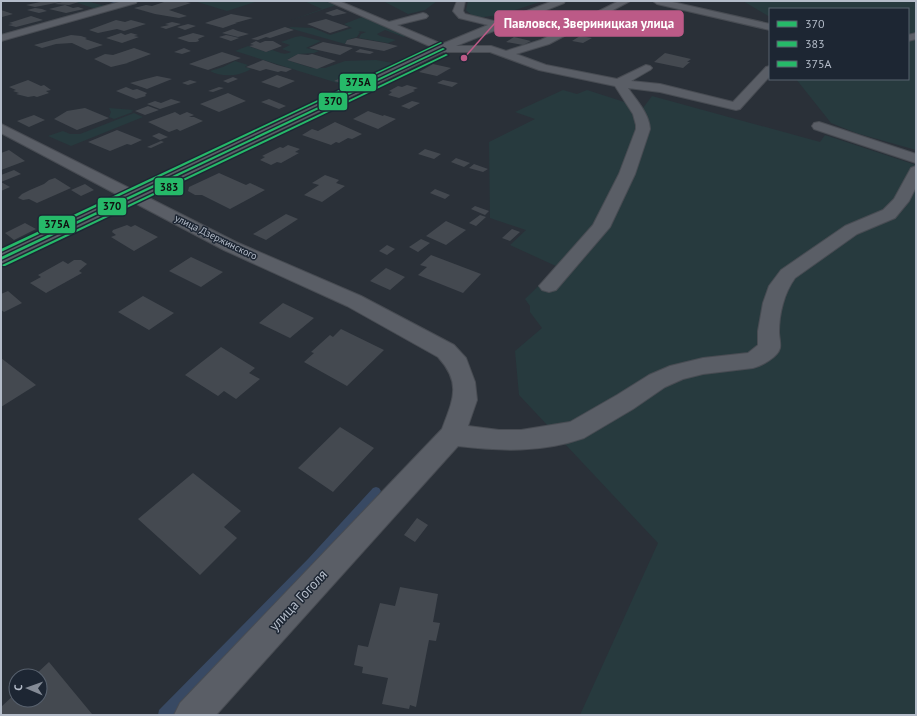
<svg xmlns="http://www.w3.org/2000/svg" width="917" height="716" viewBox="0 0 917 716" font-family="'PT Sans',sans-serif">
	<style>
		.green { fill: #273a3e }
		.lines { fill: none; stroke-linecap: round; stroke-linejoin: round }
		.stream { fill: #384963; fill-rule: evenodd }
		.building { fill: #444950 }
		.minor-casing { stroke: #484c53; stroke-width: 2 }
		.minor { fill: #5a5e66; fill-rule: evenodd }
		.bus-1-casing { stroke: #1d2633; stroke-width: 3 }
		.bus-2-casing { stroke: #1d2633; stroke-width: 3 }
		.bus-3-casing { stroke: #1d2633; stroke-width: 3 }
		.bus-1 { fill: #26b969; fill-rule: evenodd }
		.bus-2 { fill: #26b969; fill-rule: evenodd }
		.bus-3 { fill: #26b969; fill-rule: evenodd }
		.labels { text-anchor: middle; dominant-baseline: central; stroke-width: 3; stroke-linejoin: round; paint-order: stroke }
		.far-street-label { font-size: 10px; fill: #b4bcc9; stroke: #1d2633 }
		.near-street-label { font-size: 14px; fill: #b4bcc9; stroke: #1d2633 }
		.leader { fill: none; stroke: #bc5a87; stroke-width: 1.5 }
		.callout-dot { fill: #bc5a87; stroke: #1d2633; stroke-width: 1.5 }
		.callout { fill: #bc5a87; stroke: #bc5a87; stroke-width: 1.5 }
		.callout-label { font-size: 13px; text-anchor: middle; font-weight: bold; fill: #fff }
		.line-badge { stroke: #1d2633; stroke-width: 1.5 }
		.pale-badge-label { font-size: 11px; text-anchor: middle; font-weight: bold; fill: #111 }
	</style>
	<rect width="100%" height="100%" fill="#2a3038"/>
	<path class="green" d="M72 1H86L105 6 1 37V34L96 9Z
		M194 1H258L227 11Z
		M304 1H326L336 5 289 21 322 9Z
		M383 1H437L425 10 408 14Z
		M468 1H543C526 6 496 18 479 17 474 17 470 14 466 10Z
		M743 1H916V150L856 133 831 123 796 79H908V9H770V17Z
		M362 17 406 35 404 37 385 30 377 34 380 36 396 40 388 43 359 38 361 34 366 32 358 31 344 24Z
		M291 27 313 28 330 35 352 28 360 32 357 37 347 40 345 44 289 28Z
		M301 36 321 41 306 48 319 51 314 53 298 54 287 60 312 68H325L345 61 376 60 393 63 405 57 408 58 347 86 235 51 248 46 266 52 272 50C280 52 283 56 291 52L282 49 290 45 281 42 295 37Z
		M235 61 248 65 245 67 251 69C239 76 223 78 210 71L223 67Z
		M563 90 577 94 587 90 643 108 652 96 820 142 825 135 916 165V715H580L658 543 519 395 515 351 542 328 530 312V306L525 299 558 267 510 245 526 230 490 218 489 142 535 119 515 112Z
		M109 108 134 110 131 111 133 112 114 119 109 117 111 112Z
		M134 113 143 117 71 146 48 136 63 131 70 134H80Z"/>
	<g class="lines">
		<path class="stream" d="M107 1 118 2 127 1 118 4Z
			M376 487 379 488 381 491 379 494 316 567 173 715H158L159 710 308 559 373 488Z"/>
	</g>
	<path class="building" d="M45 1 61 2 35 7 26 5Z
		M66 1H74L79 2 69 5 54 4Z
		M181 1 191 3 169 10 187 16 179 18 155 14 134 8 146 5 152 6 164 2Z
		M65 5 73 8 78 7 84 9 66 13 49 9Z
		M35 8 42 9 47 11 39 13 27 10Z
		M337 9 347 13 333 16 325 13Z
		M1 10 13 14 2 17Z
		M231 14 253 18 235 23H237L223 28 205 23Z
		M31 16 43 20 16 27 8 25 13 24 9 23Z
		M326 19 349 27 330 33 307 24Z
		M116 20 125 22 131 20 146 24 124 31 117 29 98 33 89 30Z
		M172 22 181 24 166 29 160 27 169 25 165 24Z
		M188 24 196 26 185 30 177 27Z
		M285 27 294 30 270 38 266 37 258 40 251 39Z
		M233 29 238 31 249 34 238 37 222 33Z
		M121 33 125 35 131 33 138 35 134 36 139 37 122 43 106 38Z
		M193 33 205 36 198 39 199 41 196 42H189L177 38Z
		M71 35 81 36 87 38 85 39 103 45 87 50 72 43 56 44 42 48 34 45Z
		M226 35 231 36 239 38 231 41 219 37Z
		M580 36 592 38 583 43 572 41Z
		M514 37 531 41 523 45 506 42Z
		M356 38 385 43 398 46 384 51 345 44 347 40Z
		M256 41 260 43 265 41H273L282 46 266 52 249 46 254 45 250 44Z
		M323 42 353 48 340 55 309 48Z
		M134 48 151 54 127 63H128L111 67 94 59 105 54 113 55Z
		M184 48 191 51 182 54 174 52Z
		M360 49 374 52 370 54 355 52Z
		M222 52 241 58 208 70 189 64Z
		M665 53 691 59 687 62H690L683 68 654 62Z
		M298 54 308 55 312 54 336 61 317 69 287 60Z
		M263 60 277 65 292 69 286 72 281 71 278 72 266 69 260 71 246 67Z
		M433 64 451 68 437 76 419 72Z
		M277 75 295 81 279 88 261 82Z
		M157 76 172 79 147 89 130 83Z
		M233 77 238 79 228 83 223 81Z
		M341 78 353 81 346 84 334 81Z
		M28 80 41 86 44 85 51 90 46 91 49 93 37 97 34 96 28 97 16 94 19 93 13 91 16 90 9 87Z
		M190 80 197 82 188 85 182 83Z
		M443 80 458 83 452 87 437 83Z
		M407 85 418 88 413 90 415 91 399 98 388 95 392 92 389 91 398 86 402 87Z
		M126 87 133 90 137 89 147 93 145 95 146 96 136 99 116 91Z
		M219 87 224 88 213 92 208 91Z
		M228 93 246 101 219 112 200 104Z
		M171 99 181 102 160 109 147 104 155 101 161 103Z
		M269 99 286 106 279 109 261 102Z
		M412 101 420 103 409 109 401 106Z
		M148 106 159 110 145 115 135 111Z
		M85 108 109 118 77 130 54 119 67 111Z
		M368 111 383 116 384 115 396 119 378 129 353 119Z
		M175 112 180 115 187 112 194 115 189 117H194L203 121 180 131 177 129 169 132 148 122Z
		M34 115 45 120 29 127 17 121Z
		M335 122 362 134 352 139 348 138 339 143 336 142 331 145 302 135 312 129 318 131Z
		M117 130 142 140 131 145 127 144 110 151 88 142Z
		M159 133 168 137 160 140 152 136Z
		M161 141 164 142 151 148 147 147Z
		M288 145 300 149 295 152 299 153 281 163 277 162 271 165 260 160 265 157 262 156 280 147 283 148Z
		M425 149 441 154 434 159 418 154Z
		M9 150 25 161 1 170V153Z
		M456 158 470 163 464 167 451 162Z
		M474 164 488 169 483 172 469 168Z
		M14 170 21 174 1 182V175Z
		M219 173 246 185 250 183 265 190 230 209 202 195H195L188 191 189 187Z
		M325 175 339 180 336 183 345 186 322 202 304 195 319 185 312 183Z
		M55 178 71 188 37 203 29 199 23 200 18 198 22 194 30 190 44 184 49 180Z
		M1 182 10 187 1 191Z
		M85 184 94 190 81 196 71 190Z
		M435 189 450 195 445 199 430 193Z
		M475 206 489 211 485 215 471 209Z
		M286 214 298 219 266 240 253 234Z
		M480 215 486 217 476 226 469 223Z
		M446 221 466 230 446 245 426 236Z
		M25 223 36 229 14 240 5 233Z
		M127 225 131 227 135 225 158 237 134 251 111 237 116 235 112 232 113 230Z
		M512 229 520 232 510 241 502 238Z
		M421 239 430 243 418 252 409 247Z
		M387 245 395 249 387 255 379 251Z
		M431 255 481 274 463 293 418 275 427 267 420 265Z
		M191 257 223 272 201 287 169 271Z
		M74 260H81L87 264 79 271 82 273 46 293 30 283 41 277 38 275 63 261 68 264Z
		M386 268 405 277 390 290 370 281Z
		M8 291 22 303 4 312 1 310V294Z
		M143 296 174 313 149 330 118 312Z
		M283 303 314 318 290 338 259 323Z
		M341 329 384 350 347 386 304 362 314 353 311 352 330 335 333 337Z
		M221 347 255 368 249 373 260 379 236 399 224 391 218 396 185 375Z
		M1 358 36 385 1 407Z
		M340 427 374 448 333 492 298 468Z
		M193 473 241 511 224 527 237 538 200 575 138 519Z
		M417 518 428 525 415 542 404 535Z
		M400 587 438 594 433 622 440 623 436 641 429 640 416 707 410 705 409 709 382 704 388 678 362 673 363 667 354 665 358 645 368 647 380 603 395 606Z
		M49 662 92 714 1 715V707L16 693V700H40V676H34Z"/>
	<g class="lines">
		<g class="minor-casing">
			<path id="minor" d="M123 1H137L136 3 1 41V35Z
				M328 1H339L389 22 423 13 426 14 428 16 426 18 397 25 442 44 488 25 459 18 453 11 457 1H465L463 11 465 14 498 22 553 1H565L564 3 456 46H491L506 51 541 40 619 1H630L549 44 516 54 546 65 617 79 646 65 650 66 652 68 650 70 631 81 660 84 733 102 766 67 770 66V76L740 109 736 110 660 92 628 88C636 100 649 113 650 129L635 174 610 227 556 290 549 292 542 290 539 286 593 225 619 174 636 129V125L633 114 615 86 539 70 490 52H443L145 196 236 242 361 296 454 345 466 358 475 382 477 400 468 426 499 430H521L570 422 617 395 649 375 670 366 703 358 748 353 758 345V331L763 303 769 286 781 270 845 226 883 210 894 199 911 168 916 166V187L909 201 895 218 857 234 795 278C784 293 779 314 779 332 779 337 781 343 780 348 778 357 761 366 753 368L703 374 683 379 665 387 633 409 584 438C541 453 501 451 458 446L216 715H174L180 703 442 429C453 400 462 383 438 357L347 306 224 250 133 202 7 263 1 265V252L120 196 1 133V124L133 190 434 48Z
				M653 1H668L770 24V30L657 4Z
				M916 33V39L908 41V35Z
				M819 122 916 154V163L814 129 812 126 814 123Z"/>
		</g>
		<use href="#minor" class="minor"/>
		<g class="bus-1-casing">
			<path id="bus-1" d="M443 48 445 49 1 260V257Z"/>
		</g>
		<g class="bus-2-casing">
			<path id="bus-2" d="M446 54 448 55 5 266H3L2 265Z"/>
		</g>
		<g class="bus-3-casing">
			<path id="bus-3" d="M441 42 442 43 1 252V249Z"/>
		</g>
		<use href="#bus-1" class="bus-1"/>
		<use href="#bus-2" class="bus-2"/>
		<use href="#bus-3" class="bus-3"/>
	</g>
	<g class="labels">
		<g class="far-street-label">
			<text transform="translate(216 237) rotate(26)">улица Дзержинского</text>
		</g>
		<g class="near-street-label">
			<text transform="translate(298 600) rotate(-47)">улица Гоголя</text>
		</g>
	</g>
	<path class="leader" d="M464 58L495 23"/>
	<circle class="callout-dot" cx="464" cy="58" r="4"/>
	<rect class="callout" x="495" y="11" width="188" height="25" rx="4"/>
	<g class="callout-label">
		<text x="589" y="28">Павловск, Звериницкая улица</text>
	</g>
	<g class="line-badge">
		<rect x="339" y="73" width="38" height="19" rx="4" fill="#26b969"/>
		<rect x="318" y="92" width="30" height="19" rx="4" fill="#26b969"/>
		<rect x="154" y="177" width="30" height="19" rx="4" fill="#26b969"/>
		<rect x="97" y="197" width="30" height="19" rx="4" fill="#26b969"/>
		<rect x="38" y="215" width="38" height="19" rx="4" fill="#26b969"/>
	</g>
	<g class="pale-badge-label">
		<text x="358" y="86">375А</text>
		<text x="333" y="105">370</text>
		<text x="169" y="191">383</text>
		<text x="112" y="210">370</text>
		<text x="57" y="228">375А</text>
	</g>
	<rect width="917" height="716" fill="none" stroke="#b4bcc9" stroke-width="4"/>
	<rect x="769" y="8" width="140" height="72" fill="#1d2633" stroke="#59626f"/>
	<rect x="777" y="21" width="20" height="6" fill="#26b969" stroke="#59626f"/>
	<text x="805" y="28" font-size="12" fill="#b4bcc9">370</text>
	<rect x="777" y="41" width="20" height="6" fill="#26b969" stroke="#59626f"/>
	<text x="805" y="48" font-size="12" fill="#b4bcc9">383</text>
	<rect x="777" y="61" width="20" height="6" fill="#26b969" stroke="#59626f"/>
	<text x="805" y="68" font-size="12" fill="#b4bcc9">375А</text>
	<g transform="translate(28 688) rotate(272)"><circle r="19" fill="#1d2633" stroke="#59626f"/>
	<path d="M0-3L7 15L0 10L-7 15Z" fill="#848b96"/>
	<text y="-6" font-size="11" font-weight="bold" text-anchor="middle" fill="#b4bcc9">С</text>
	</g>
</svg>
